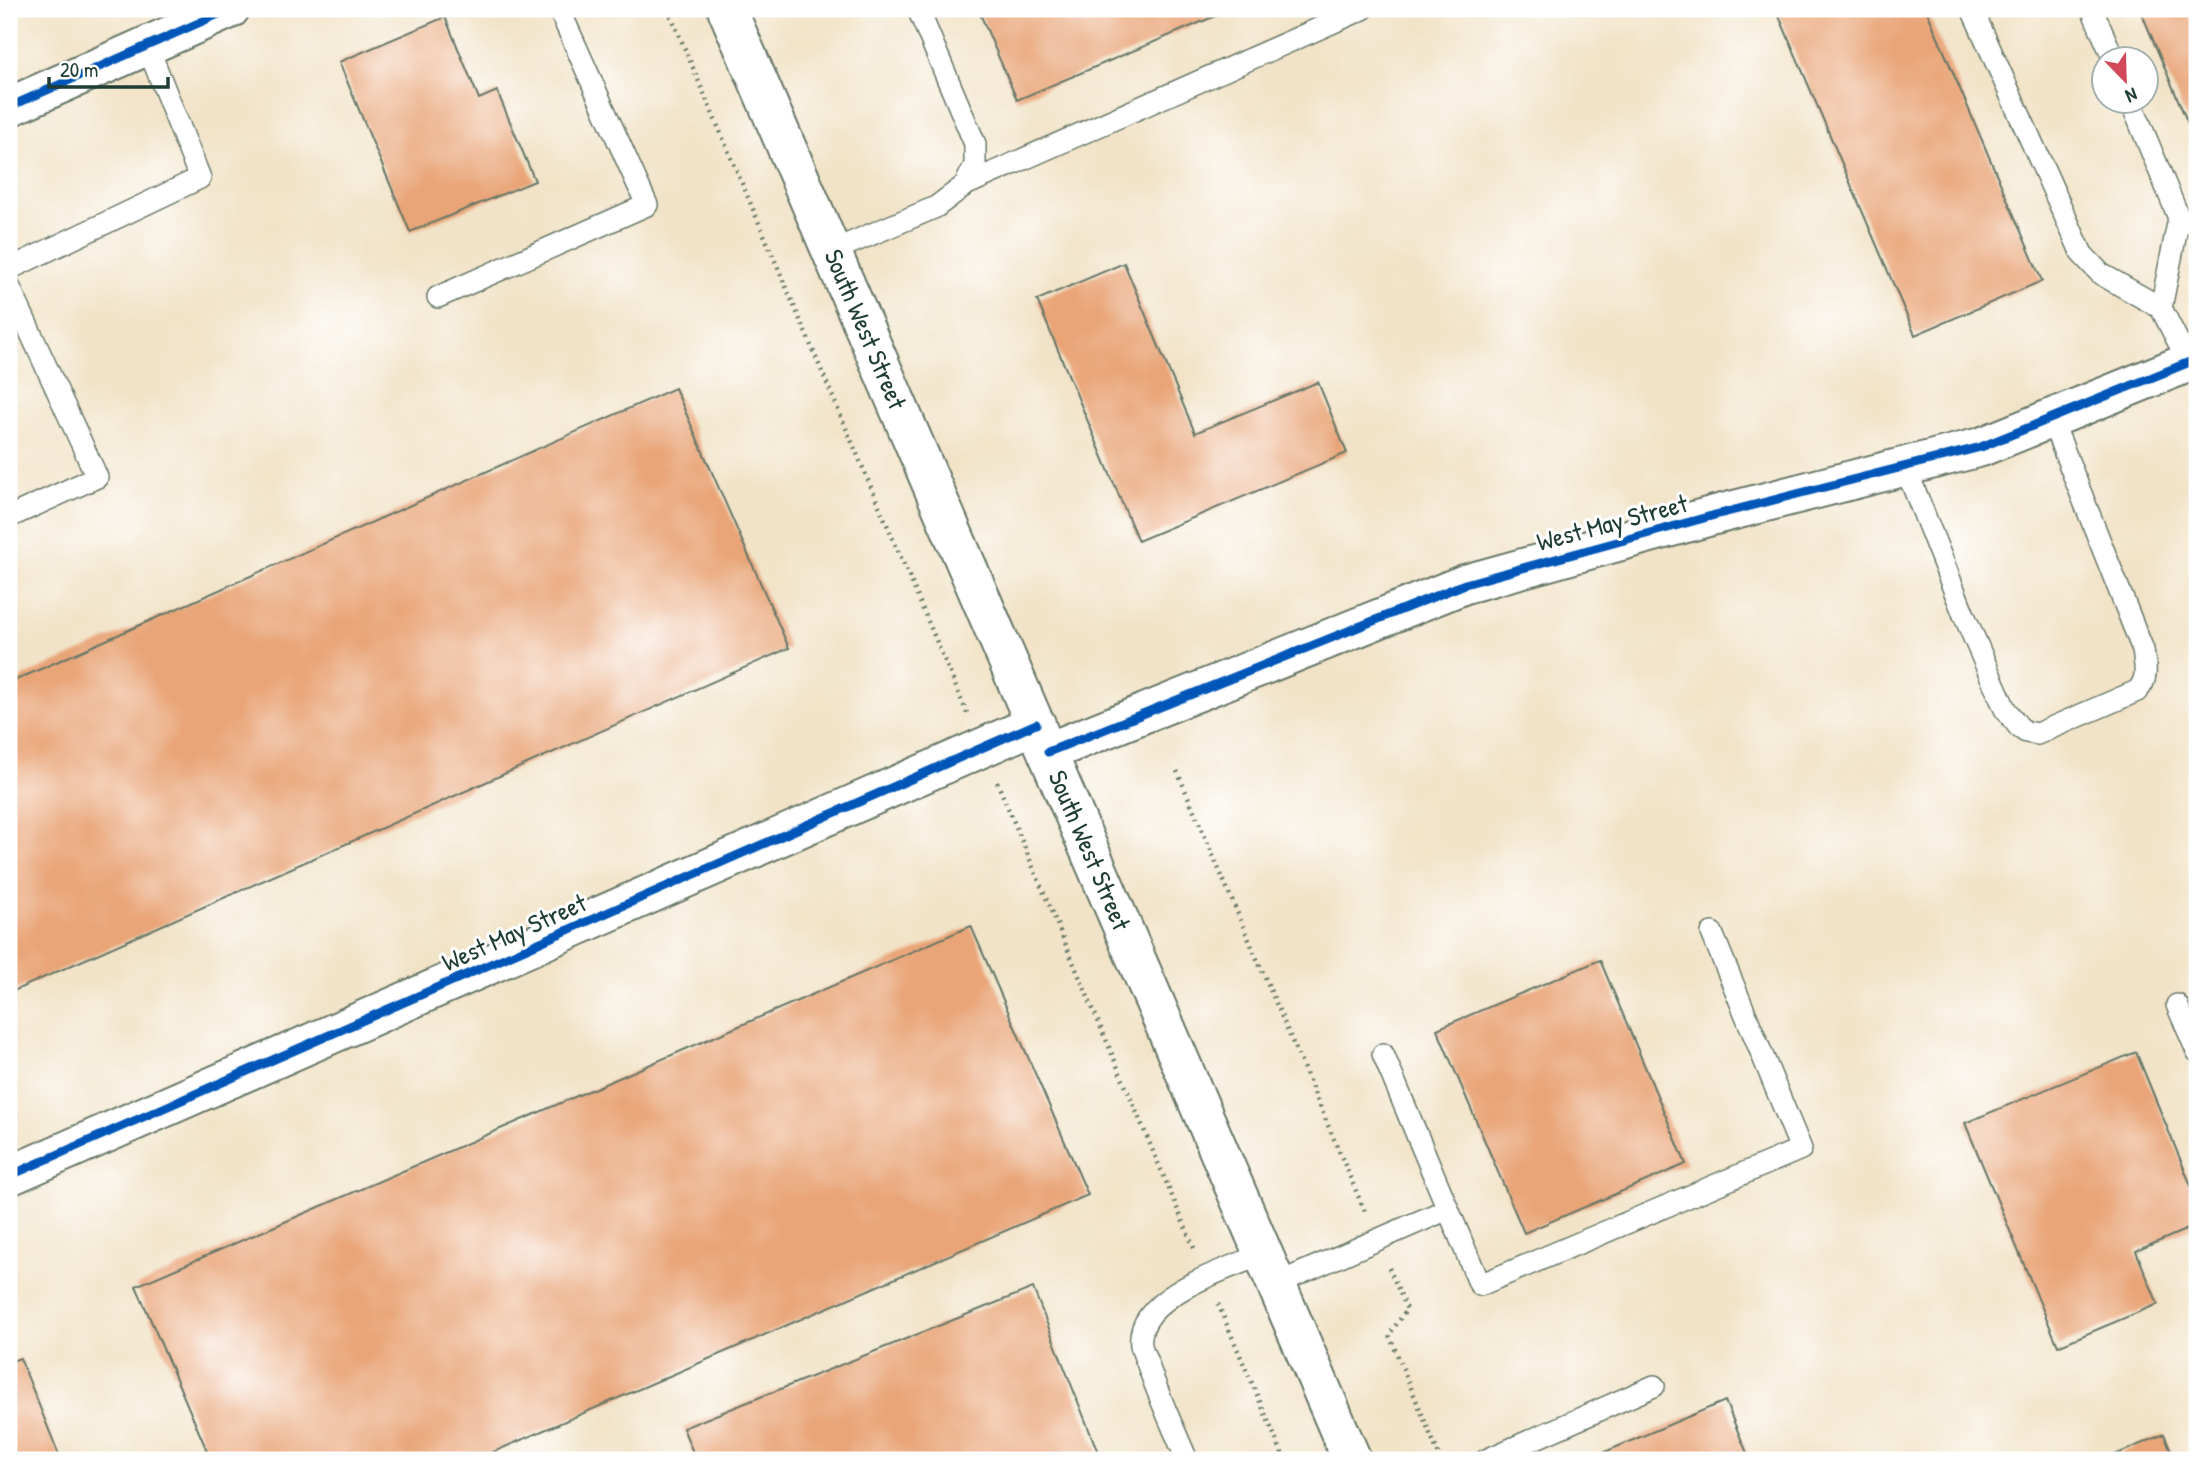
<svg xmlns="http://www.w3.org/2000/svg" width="2206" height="1469" viewBox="0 0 2206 1469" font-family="'Patrick Hand',sans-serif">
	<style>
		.building { fill: #e9a578 }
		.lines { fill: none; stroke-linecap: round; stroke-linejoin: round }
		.lane-casing { stroke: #687767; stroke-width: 24 }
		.street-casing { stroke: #687767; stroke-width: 42 }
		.secondary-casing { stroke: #687767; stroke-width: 42 }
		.path { stroke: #687767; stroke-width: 4.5; stroke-dasharray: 2 5; stroke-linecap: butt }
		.lane { stroke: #fff; stroke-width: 21 }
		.street { stroke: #fff; stroke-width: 38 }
		.secondary { stroke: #fff; stroke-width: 38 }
		.cycleway-casing { stroke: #fff; stroke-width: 13 }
		.cycleway { stroke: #0057b8; stroke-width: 9 }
		.labels { text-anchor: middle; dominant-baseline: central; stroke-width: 6; stroke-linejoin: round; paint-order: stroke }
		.street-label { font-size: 26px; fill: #1f3d34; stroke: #fff }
	</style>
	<rect width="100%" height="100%" fill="#fff"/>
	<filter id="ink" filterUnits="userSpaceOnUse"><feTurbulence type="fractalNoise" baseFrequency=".0143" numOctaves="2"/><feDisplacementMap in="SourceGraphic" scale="14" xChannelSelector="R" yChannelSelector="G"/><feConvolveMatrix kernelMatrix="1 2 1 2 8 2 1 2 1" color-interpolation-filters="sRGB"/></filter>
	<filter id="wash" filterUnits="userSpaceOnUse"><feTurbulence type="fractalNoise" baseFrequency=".00686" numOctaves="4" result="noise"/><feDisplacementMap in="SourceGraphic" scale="28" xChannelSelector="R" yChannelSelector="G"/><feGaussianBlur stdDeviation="1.57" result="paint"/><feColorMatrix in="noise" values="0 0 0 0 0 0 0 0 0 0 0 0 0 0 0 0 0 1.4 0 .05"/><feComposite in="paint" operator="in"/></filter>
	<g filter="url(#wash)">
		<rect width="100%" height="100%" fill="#f1e3c7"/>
		<g id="blocks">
			<path class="building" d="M978 9H1232L1017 100Z
				M1776 9H1926L2042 281 1915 335Z
				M2140 9H2197V145Z
				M445 17 479 99 497 91 535 181 410 232 339 62Z
				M1124 263 1195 433 1318 382 1347 453 1138 541 1037 300Z
				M675 388 789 648 9 993V683Z
				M971 926 1088 1195 475 1460H211L136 1286Z
				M1600 960 1686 1164 1524 1233 1437 1029Z
				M2136 1052 2197 1200V1225L2136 1251 2158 1304 2058 1346 1965 1123Z
				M1033 1288 1101 1460H696L683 1428Z
				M20 1358 61 1460H9V1362Z
				M1725 1401 1750 1460H1586Z
				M2164 1434 2175 1460H2103Z"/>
		</g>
	</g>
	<g filter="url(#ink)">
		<use href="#blocks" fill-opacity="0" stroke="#687767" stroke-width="2"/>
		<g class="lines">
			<g class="lane-casing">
				<path id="lane" d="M918 9 975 144V165L965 185
					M1972 9 2082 254 2101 274 2161 308 2189 363
					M2092 9 2114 60
					M2131 102 2179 218 2161 308
					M832 251 936 207 965 185 1363 9
					M9 269 200 178 147 45
					M9 286 97 477 9 517
					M438 297 647 205 559 9
					M1905 466 1964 615 2005 709 2019 727 2026 732 2037 734 2137 691C2149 679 2145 666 2143 650L2051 418
					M2177 1005 2197 1051
					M1383 1054 1448 1209
					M1276 1284 1448 1209 1480 1285 1801 1149 1712 933
					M1187 1460C1174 1429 1159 1398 1148 1365 1146 1359 1142 1351 1141 1345 1135 1296 1229 1268 1264 1254
					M1486 1460 1654 1386"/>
			</g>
			<g class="street-casing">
				<path id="street" d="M9 107 230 9
					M1048 752 1465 584 1715 515 1981 447 2197 359
					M9 1176 1036 724"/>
			</g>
			<g class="secondary-casing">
				<path id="secondary" d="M727 9 1352 1460"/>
			</g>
			<path class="path" d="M668 9 967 713
				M1177 771 1365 1212
				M997 782 1194 1248
				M1389 1268 1407 1309 1389 1335 1441 1460
				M1218 1304 1285 1460"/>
			<use href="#lane" class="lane"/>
			<use href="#street" class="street"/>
			<use href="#secondary" class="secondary"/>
			<g class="cycleway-casing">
				<path id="cycleway" d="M9 107 230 9
					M1048 752 1465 584 1715 515 1981 447 2197 359
					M9 1176 1036 724"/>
			</g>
			<use href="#cycleway" class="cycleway"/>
		</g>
	</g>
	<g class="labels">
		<g class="street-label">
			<text transform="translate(866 329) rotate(67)">South West Street</text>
			<text transform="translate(1612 522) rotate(-15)">West May Street</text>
			<text transform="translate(1090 850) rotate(67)">South West Street</text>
			<text transform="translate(514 932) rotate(-24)">West May Street</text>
		</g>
	</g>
	<rect width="2206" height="1469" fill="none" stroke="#fff" stroke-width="35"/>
	<g transform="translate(2125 80) rotate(157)"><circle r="33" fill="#ffffff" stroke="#a5b1ae" stroke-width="2"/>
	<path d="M0-5L12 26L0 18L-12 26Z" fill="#d1495b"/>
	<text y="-10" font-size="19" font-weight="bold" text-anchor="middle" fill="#1f3d34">N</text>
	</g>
	<path d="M49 77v10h119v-10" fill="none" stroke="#1f3d34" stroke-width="3.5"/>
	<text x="60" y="77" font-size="21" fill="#1f3d34" stroke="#ffffff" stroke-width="5" paint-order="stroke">20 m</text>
</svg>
